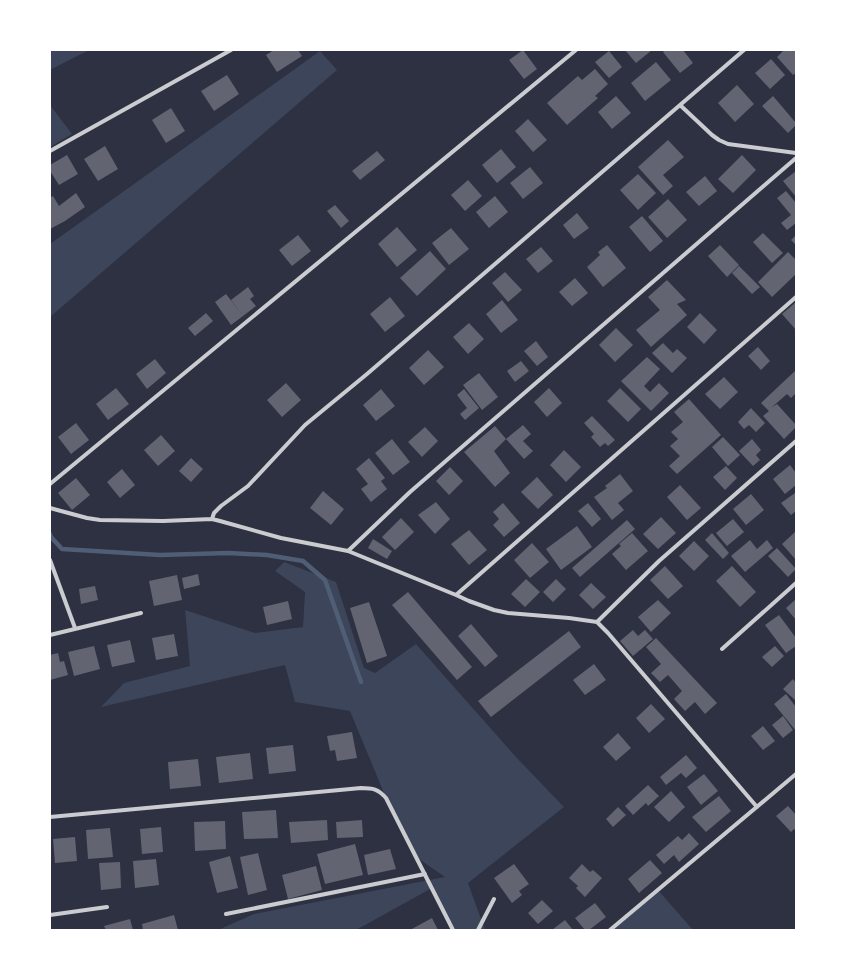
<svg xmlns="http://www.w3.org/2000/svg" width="846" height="980" viewBox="0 0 846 980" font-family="Overpass,sans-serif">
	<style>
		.green { fill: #3c4559 }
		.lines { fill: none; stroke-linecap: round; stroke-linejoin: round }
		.stream { stroke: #4f5d75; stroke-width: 4.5 }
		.building { fill: #626471 }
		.minor { stroke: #caccd0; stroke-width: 4 }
	</style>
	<rect width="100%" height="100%" fill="#2d3142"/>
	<path class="green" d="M50 50H89L50 70Z
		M320 51 337 70 50 317V244Z
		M50 105 72 134 50 147Z
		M284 562 336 582 364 668 375 673 416 644 515 756 564 807 468 883 485 930H454L432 888 356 930H218L254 914 445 877 416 857 386 798 350 711 295 702 285 665 101 707 124 683 190 666 185 610 255 633 303 627 305 592 275 571Z
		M658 890 693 930H610Z"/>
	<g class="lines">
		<path class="stream" d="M50 534 51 537 62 549 160 555 228 553 267 555 303 561 325 580 361 682"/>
	</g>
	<path class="building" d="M274 50H298L302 56 277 72 266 55Z
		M523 50 537 69 524 79 509 60Z
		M625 50H652L636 63Z
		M665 50H683L693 63 680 73 663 52Z
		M784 50H796V73L793 75 777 57Z
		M609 51 622 67 609 78 595 62Z
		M771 59 785 75 770 89 755 73Z
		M656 62 671 80 645 101 631 83Z
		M595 69 608 84 595 96 598 98 567 125 547 103 578 76 582 80Z
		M227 75 239 94 214 111 201 91Z
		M737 85 754 104 735 122 718 103Z
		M616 96 631 113 612 129 598 112Z
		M773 96 796 123V125L788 133 762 106Z
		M171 108 185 131 166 143 152 120Z
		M528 119 547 140 533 152 515 131Z
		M668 140 684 157 663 175 673 186 663 195 638 167Z
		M105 146 118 169 98 181 84 159Z
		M501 149 516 167 497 183 482 165Z
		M377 151 385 160 360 180 352 171Z
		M67 155 78 174 59 185 50 171V165Z
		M742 155 756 170 733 193 718 179Z
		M530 167 543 183 523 199 510 183Z
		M796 171V197L783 181Z
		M638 174 656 193 638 210 620 190Z
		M705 176 717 191 699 206 686 192Z
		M468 180 482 196 465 211 451 195Z
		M786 191 796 203V223L787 230 781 223 791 215 777 198Z
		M76 193 85 207 65 221 50 229V198L53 196 59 206Z
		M495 196 508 212 489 228 476 212Z
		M668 199 687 220 667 238 648 217Z
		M335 205 349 221 341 228 327 211Z
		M577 213 589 228 574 239 563 225Z
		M642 216 663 241 650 252 629 227Z
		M397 227 417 250 397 267 378 244Z
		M451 228 469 249 449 265 432 243Z
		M763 233 783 253 772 263 753 242Z
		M298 235 311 251 292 266 279 250Z
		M796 235V245L791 240Z
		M607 245 626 268 603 287 587 267 600 255 598 252Z
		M720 245 739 265 727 277 708 256Z
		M541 247 553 261 538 273 526 259Z
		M430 251 446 269 417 296 400 278Z
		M788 252 796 260V274L772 297 758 282Z
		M739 266 760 287 752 294 732 273Z
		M505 272 522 290 508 302 492 283Z
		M575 278 588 293 572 306 559 292Z
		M667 280 686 300 677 304 687 315 651 347 636 330 660 310 648 297Z
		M248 287 254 296 250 299 256 306 243 316 231 300Z
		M226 294 243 316 231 325 215 302Z
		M390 297 405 316 385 332 370 314Z
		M502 300 518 320 501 333 486 314Z
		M796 302V330L782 314Z
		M206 313 213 321 195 336 188 328Z
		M700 313 717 330 704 344 687 327Z
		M469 323 484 339 468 354 453 337Z
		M616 328 633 345 615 362 599 345Z
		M536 341 548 357 537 366 524 351Z
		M663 343 673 353 677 349 687 358 672 373 652 353Z
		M758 347 770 361 761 370 748 356Z
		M428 350 444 367 424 385 409 368Z
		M647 357 660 369 644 386 650 392 659 383 669 393 651 411 621 381Z
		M155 359 166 373 147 389 136 374Z
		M521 361 529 371 515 382 507 371Z
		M796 370V393L791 398 787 394 771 408 777 404 796 425V427L784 439 763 416 769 411 761 403Z
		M479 373 498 397 482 410 463 385Z
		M724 377 738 392 720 409 705 394Z
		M286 383 301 400 282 417 267 400Z
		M116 388 129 404 108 420 96 404Z
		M549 388 562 403 547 417 534 402Z
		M620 388 641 409 628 422 607 401Z
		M381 389 395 406 376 421 363 405Z
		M464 389 479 408 465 420 460 414 467 408 457 395Z
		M689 399 721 435 677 474 669 466 680 456 670 446 678 439 671 432 683 422 674 412Z
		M751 408 765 423 756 432 749 425 744 429 738 422Z
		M592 416 615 440 608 446 605 443 600 447 591 437 594 434 584 423Z
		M76 423 89 440 71 454 58 437Z
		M523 425 531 434 523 441 533 451 524 459 506 439Z
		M495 426 506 439 494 451 510 473 495 487 464 452Z
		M425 427 438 441 422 457 408 442Z
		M161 435 175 451 158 466 144 450Z
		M723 437 740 455 728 466 712 447Z
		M392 439 410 462 393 475 375 453Z
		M752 439 761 450 756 455 760 460 753 466 739 451Z
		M564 450 581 467 566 482 550 465Z
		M191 458 203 469 191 482 179 471Z
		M369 458 385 478 381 481 387 489 371 502 361 489 368 484 356 469Z
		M790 465 796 473V485L785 494 773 479Z
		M726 466 737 478 725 490 713 477Z
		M450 467 463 481 449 495 436 481Z
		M122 469 135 485 120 498 107 482Z
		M620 474 633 491 618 503 624 510 612 520 594 497 607 488 605 486Z
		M537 477 553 495 538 509 521 492Z
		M76 478 90 495 72 510 58 493Z
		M680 485 701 508 687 520 667 497Z
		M323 491 344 509 331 525 310 508Z
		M795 493 796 495V511L791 515 781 503Z
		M751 494 764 510 746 525 733 509Z
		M436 502 450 519 435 534 418 515Z
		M503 503 520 523 504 537 493 525 499 519 493 512Z
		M588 503 601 519 592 527 578 511Z
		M661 517 676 533 658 549 643 534Z
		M401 518 414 532 395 550 382 537Z
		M733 519 744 532 727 546 716 533Z
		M627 520 635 529 580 577 572 568Z
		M577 526 592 547 561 570 546 549Z
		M469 530 487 550 469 565 451 544Z
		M795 532 796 533V560L782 544Z
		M632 533 648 551 626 570 612 554 621 546 619 544Z
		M712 533 729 553 723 559 705 540Z
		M373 539 392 551 387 559 368 548Z
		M750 540 757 549 767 540 773 548 745 572 731 556Z
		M694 541 709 556 694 571 679 556Z
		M532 543 549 562 530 578 514 560Z
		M777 548 796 569 788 577 768 556Z
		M665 566 683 586 668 599 650 580Z
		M732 566 756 592 740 607 716 581Z
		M198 574 200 585 184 589 182 578Z
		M177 575 182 600 154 606 149 581Z
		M526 579 540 592 525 607 511 594Z
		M556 579 566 589 553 602 543 592Z
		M591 583 606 597 593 609 579 595Z
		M95 586 98 600 81 604 79 589Z
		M408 592 472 667 457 680 392 605Z
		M796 599V620L786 608Z
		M658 600 671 613 651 632 638 617Z
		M288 601 292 619 267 625 263 607Z
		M369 602 387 656 367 663 350 608Z
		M779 615 796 638V646L786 653 765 625Z
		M471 624 498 656 485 667 458 636Z
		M633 630 638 636 645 630 653 639 633 656 620 641Z
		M569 631 581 647 491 717 478 701Z
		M174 634 178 656 156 660 152 638Z
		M656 638 717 703 705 714 695 702 685 711 674 699 682 691 668 675 660 682 651 673 661 664 646 647Z
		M130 640 135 662 112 667 107 645Z
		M94 646 100 669 74 676 68 652Z
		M775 646 784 656 772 667 762 657Z
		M58 653 60 662 64 661 68 675 50 680V655Z
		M594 664 606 680 585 695 573 680Z
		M793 679 796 683V701L783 689Z
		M786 694 796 707V731L774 704Z
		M651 704 665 719 649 733 636 718Z
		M783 716 793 730 783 738 772 725Z
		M763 726 775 741 763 750 751 736Z
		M352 732 357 758 337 761 335 750 330 751 327 736Z
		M618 733 631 748 616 761 603 747Z
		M293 745 296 771 269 774 266 748Z
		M250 753 253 779 219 783 216 757Z
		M686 755 697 768 686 778 681 773 666 785 660 777Z
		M198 759 201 786 170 789 168 762Z
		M704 774 718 791 701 805 687 787Z
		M648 785 659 796 648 806 646 803 633 815 625 806Z
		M671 791 685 807 669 822 654 807Z
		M719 796 731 811 706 832 692 817Z
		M788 806 796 815V831L794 829 791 832 776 816Z
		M618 807 626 815 613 827 606 819Z
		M276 810 278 838 244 839 242 812Z
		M327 820 328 840 291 843 289 822Z
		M362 820 363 837 337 838 336 822Z
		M225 821 226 849 195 851 194 822Z
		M161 827 163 852 142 854 140 829Z
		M110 828 113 857 88 859 86 830Z
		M689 833 699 844 679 862 674 855 664 864 656 855 678 836 682 840Z
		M75 837 77 861 55 863 53 839Z
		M355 844 363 875 325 884 317 854Z
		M390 849 396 869 368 875 364 855Z
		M258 853 267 890 248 895 240 857Z
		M230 856 238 888 217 893 209 862Z
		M156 859 159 885 135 888 133 861Z
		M650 860 662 873 639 893 628 879Z
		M120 862 121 888 101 890 99 863Z
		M514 864 529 884 519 891 522 895 512 903 494 878Z
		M582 864 590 872 593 870 602 878 585 897 576 888 578 886 569 878Z
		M316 866 322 890 288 899 282 875Z
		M542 900 553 911 538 924 528 913Z
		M595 903 606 917 589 930H585L575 918Z
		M174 915 178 930H143L142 924Z
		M432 918 438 930H410Z
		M130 919 133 930H106L104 926Z
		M565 920 573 930H552Z"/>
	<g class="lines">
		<path class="minor" d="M680 105 712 135 719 140 728 144 796 153
			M50 151 231 50
			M50 484 576 50
			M50 508 87 518 100 520 163 521 212 519 220 521 281 538 348 551 456 595 469 601 494 610 508 613 569 618 597 622 608 633 757 807
			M212 519 214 513 221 506 248 486 305 425 367 374 744 50
			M348 551 410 492 796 158
			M50 560 75 628
			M456 595 796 297
			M597 622 659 561 796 441
			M50 635 141 613
			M722 649 796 583
			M50 817 361 788C373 788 378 789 386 798L453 930
			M226 914 425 874
			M50 915 107 907
			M478 930 494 899
			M610 930 796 774"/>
	</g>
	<rect width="846" height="980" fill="none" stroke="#ffffff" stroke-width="102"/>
</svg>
